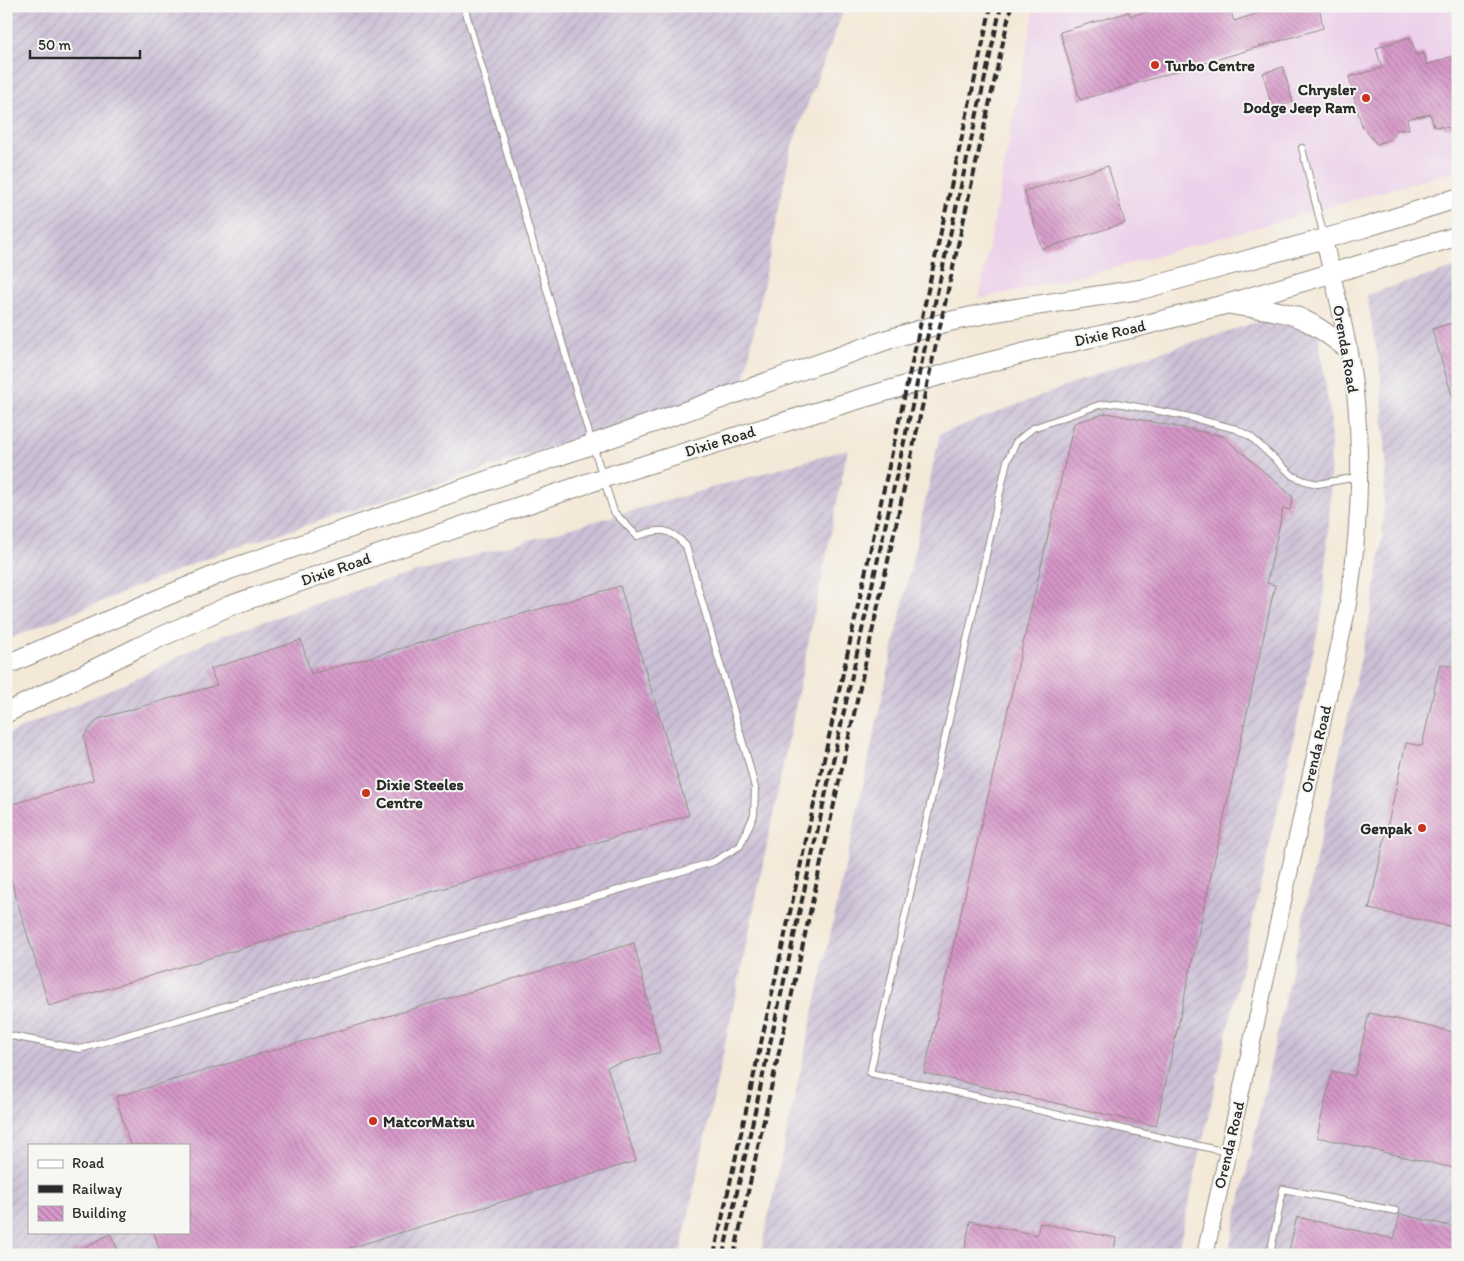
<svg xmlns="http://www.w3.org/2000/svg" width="1464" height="1261" viewBox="0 0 1464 1261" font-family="Itim,sans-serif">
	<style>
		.built { fill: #ecd1ea }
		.industrial { fill: url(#industrial-furrows); fill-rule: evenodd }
		.building { fill: url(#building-back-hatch) }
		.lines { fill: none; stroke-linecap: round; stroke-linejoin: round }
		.service-casing { stroke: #908a82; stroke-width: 8 }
		.tertiary-casing { stroke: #908a82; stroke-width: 18 }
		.secondary-casing { stroke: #908a82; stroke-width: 21 }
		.service { stroke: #fff; stroke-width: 6 }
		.tertiary { stroke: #fff; stroke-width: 16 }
		.secondary { stroke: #fff; stroke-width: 19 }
		.rail { stroke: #2b2b2b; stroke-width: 4; stroke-dasharray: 8 4; stroke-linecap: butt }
		.poi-dot { fill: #c8321e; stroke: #f6f6f2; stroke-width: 2 }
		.labels { text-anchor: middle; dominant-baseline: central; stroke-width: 4; stroke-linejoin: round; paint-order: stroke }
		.poi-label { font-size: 16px; font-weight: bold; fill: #2b2b2b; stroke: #f6f6f2; text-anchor: start }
		.street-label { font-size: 16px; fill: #2b2b2b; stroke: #f6f6f2 }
	</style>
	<defs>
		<pattern id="industrial-furrows" width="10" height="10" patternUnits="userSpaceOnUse" patternTransform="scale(1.25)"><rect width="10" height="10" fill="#cbbfd5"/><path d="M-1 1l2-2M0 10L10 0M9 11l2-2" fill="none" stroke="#aea4b7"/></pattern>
		<pattern id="building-back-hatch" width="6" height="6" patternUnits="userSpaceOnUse" patternTransform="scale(1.25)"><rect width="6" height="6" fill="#d696c8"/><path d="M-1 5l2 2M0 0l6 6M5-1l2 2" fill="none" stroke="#ae7ba3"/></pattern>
	</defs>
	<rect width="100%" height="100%" fill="#f6f6f2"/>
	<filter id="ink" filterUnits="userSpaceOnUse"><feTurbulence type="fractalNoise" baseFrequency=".02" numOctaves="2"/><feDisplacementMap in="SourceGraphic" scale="10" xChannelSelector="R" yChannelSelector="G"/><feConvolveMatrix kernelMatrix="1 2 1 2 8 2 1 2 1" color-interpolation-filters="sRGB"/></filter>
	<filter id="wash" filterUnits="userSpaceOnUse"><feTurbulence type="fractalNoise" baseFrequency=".0096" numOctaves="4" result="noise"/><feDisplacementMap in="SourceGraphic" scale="20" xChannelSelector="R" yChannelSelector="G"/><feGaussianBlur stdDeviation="1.12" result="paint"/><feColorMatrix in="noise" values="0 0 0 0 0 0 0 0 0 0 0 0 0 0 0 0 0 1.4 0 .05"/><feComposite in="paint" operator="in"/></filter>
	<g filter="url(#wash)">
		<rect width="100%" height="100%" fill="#f4e9d8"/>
		<path class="built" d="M1035 6H1458V170L1118 267 979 299Z"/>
		<path class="industrial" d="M6 6H845L791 148 743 387 228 550 6 640Z
			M1458 267V1255H1228L1373 603 1382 539 1386 460 1381 377 1367 295 1378 291Z
			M1305 307 1315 311 1331 422 1330 503 1323 608 1177 1255H760L940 434 1129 362Z
			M848 449 751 923 680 1255H6V735L150 672 212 639 368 586ZM29 1145H189V1232H29Z"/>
		<g id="blocks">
			<path class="building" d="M1152 6H1204L1205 9 1216 6H1229L1234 21 1280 6H1303L1320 11 1323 28 1080 100 1060 32 1129 12 1131 16 1153 10Z
				M1410 37 1416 55 1424 53 1427 65 1458 54V129L1434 126 1430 114 1407 119 1409 129 1397 130 1392 138 1377 144 1362 127 1349 77 1382 68 1376 48Z
				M1283 67 1293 102 1272 108 1263 73Z
				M1108 166 1125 223 1042 249 1024 191Z
				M1458 321V405H1455L1432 329Z
				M1107 413 1223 436 1293 497 1290 510 1283 508 1267 583 1275 585 1156 1126 924 1073 1074 423Z
				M620 586 689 815 49 1006 6 864V806L93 780 84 736 98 719 217 685 210 669 301 640 311 674Z
				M1440 664 1458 668V928L1369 909 1406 743 1422 746Z
				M634 943 660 1052 607 1067 636 1161 327 1255H161L154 1232H189V1145H130L116 1097Z
				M1369 1013 1458 1033V1169L1317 1137 1332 1071 1355 1076Z
				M1400 1214 1458 1228V1255H1288L1297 1217 1394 1239Z
				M970 1221 1037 1235 1040 1223 1116 1238 1113 1255H964Z
				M110 1234 121 1255H69Z"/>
		</g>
	</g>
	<g filter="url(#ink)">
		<use href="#blocks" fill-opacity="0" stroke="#908a82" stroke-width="1"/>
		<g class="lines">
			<g class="service-casing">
				<path id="service" d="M1302 148 1324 237
					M6 1035 80 1049 713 862 740 846 754 815 755 788 749 764 686 546C668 526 661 529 637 536L614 512 583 414 464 6
					M1227 1152 870 1073 1007 461 1016 442 1033 428 1099 405 1117 403 1185 416 1236 429 1251 437 1293 476 1305 481 1318 484 1357 477
					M1270 1255 1283 1189 1396 1211"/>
			</g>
			<g class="tertiary-casing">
				<path id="tertiary" d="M1205 1255 1346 615C1359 544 1363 463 1355 392 1349 340 1335 289 1324 239"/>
			</g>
			<g class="secondary-casing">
				<path id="secondary" d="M1233 305C1256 309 1284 309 1306 321 1321 328 1334 339 1348 349
					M6 665 135 609 228 570 593 444 889 339 947 322 993 312 1143 289 1363 228 1458 198
					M6 713 141 646 229 606 603 478 856 400 962 369 1036 350 1129 329 1227 304 1458 236"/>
			</g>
			<use href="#service" class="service"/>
			<use href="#tertiary" class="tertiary"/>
			<use href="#secondary" class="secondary"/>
			<path class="rail" d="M714 1255 991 6
				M723 1255 1001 6
				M734 1255 1011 6"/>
		</g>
	</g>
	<g class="poi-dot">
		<circle cx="1155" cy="65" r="5"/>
		<circle cx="1366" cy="98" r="5"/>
		<circle cx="366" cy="793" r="5"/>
		<circle cx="1422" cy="828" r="5"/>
		<circle cx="373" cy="1121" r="5"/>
	</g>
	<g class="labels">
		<g class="poi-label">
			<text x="1165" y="65">Turbo Centre</text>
			<text x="1356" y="89" text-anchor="end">Chrysler<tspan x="1356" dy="18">Dodge Jeep Ram</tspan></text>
			<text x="376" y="784">Dixie Steeles<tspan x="376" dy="18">Centre</tspan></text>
			<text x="1412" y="828" text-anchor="end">Genpak</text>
			<text x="383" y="1121">MatcorMatsu</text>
		</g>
		<g class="street-label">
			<text transform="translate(1110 333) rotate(-13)">Dixie Road</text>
			<text transform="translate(1346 349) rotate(80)">Orenda Road</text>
			<text transform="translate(720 441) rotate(-17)">Dixie Road</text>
			<text transform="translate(336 569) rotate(-19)">Dixie Road</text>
			<text transform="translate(1316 749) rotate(-77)">Orenda Road</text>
			<text transform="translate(1229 1145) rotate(-77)">Orenda Road</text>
		</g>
	</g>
	<rect width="1464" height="1261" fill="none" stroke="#f6f6f2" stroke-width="25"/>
	<rect x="28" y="1144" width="162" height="90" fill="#f6f6f2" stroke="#a5a5a2"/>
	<rect x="38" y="1160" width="25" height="8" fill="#ffffff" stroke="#a5a5a2"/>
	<text x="72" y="1168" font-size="15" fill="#2b2b2b">Road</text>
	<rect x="38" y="1185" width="25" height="8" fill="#2b2b2b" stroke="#a5a5a2"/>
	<text x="72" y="1194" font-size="15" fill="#2b2b2b">Railway</text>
	<rect x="38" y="1206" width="25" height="15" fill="url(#building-back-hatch)" stroke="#a5a5a2"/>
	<text x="72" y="1218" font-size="15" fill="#2b2b2b">Building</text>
	<path d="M30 50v8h110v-8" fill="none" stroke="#2b2b2b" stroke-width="2.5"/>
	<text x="38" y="50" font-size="15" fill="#2b2b2b" stroke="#f6f6f2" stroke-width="4" paint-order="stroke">50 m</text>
</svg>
